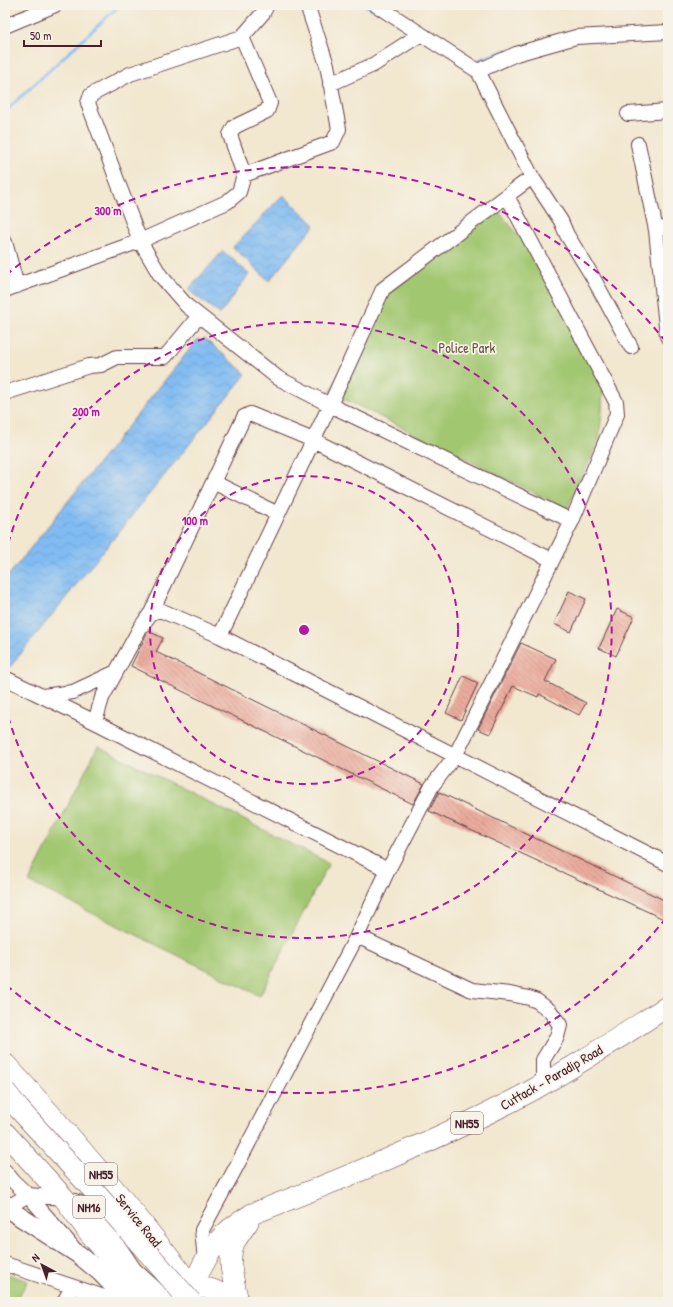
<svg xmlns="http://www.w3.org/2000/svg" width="673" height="1307" viewBox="0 0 673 1307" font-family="'Patrick Hand',sans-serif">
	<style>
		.park { fill: #a2c771; stroke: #76734e }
		.water { fill: url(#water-waves); stroke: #656d8e }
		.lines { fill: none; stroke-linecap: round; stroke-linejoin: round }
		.stream { stroke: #80bbf2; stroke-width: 3 }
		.building { fill: url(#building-back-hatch) }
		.minor-casing { stroke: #633d44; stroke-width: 16 }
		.major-casing { stroke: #633d44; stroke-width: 20 }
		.highway-casing { stroke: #633d44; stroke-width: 22 }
		.minor { stroke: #fff; stroke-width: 14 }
		.major { stroke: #fff; stroke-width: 18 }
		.highway { stroke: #fff; stroke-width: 21 }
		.highway-bridge-casing { stroke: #633d44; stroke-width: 22; stroke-linecap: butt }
		.highway-bridge { stroke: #fff; stroke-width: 21 }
		.ring { fill: none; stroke: #b5179e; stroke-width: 2; stroke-dasharray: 7 5 }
		.labels { text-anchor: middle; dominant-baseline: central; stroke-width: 3.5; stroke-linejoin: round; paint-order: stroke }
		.shield { fill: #f7f3e8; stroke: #7e5f64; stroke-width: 1 }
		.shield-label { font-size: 13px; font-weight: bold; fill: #4a1f2b }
		.park-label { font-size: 14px; fill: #645140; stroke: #f7f3e8 }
		.street-label { font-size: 14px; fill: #4a1f2b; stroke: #f7f3e8 }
		.centre { fill: #b5179e; stroke: #f7f3e8; stroke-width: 2 }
		.ring-label { font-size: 12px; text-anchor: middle; font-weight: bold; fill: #b5179e; stroke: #f7f3e8; stroke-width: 3.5; stroke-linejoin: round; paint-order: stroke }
	</style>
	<defs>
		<pattern id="water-waves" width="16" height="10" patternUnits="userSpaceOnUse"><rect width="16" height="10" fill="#80bbf2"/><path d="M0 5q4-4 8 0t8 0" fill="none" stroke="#70a0d0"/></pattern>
		<pattern id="building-back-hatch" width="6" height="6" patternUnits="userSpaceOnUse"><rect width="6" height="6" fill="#ebac9e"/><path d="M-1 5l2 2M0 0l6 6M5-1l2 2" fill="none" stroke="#c08b81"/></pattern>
	</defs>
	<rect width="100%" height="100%" fill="#f7f3e8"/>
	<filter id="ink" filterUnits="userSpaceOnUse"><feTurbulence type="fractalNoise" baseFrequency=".025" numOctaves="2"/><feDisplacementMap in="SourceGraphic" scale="8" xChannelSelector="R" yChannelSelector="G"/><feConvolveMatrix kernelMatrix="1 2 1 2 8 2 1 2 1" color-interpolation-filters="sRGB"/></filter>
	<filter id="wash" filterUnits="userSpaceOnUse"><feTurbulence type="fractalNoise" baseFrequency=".012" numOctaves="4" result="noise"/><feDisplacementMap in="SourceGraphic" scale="16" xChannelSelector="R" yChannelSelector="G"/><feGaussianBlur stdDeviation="0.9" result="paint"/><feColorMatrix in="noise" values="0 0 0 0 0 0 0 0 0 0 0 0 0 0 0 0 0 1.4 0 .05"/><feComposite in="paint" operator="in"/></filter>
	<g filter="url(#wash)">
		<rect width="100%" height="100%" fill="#f2e7cf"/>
		<path class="park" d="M496 208 528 247 603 383 602 411 599 440 567 509 330 392 381 291Z
			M98 746 329 863 260 996 29 882Z
			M5 1273 28 1281 15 1302H5Z"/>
		<path class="water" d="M283 195 315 225 269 281 233 247Z
			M223 251 249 274 220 314 188 290Z
			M204 338 246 374 10 667 5 663V580L198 339 202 341Z"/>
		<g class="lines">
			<path class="stream" d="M365 5 372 9
				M475 64 481 59 508 50
				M5 112 12 105 120 5"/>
		</g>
		<g id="blocks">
			<path class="building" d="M569 591 586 599 571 632 554 624Z
				M617 609 634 617 616 656 599 648Z
				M148 631 163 638 156 652 424 784 413 804 131 666Z
				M521 643 556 659 545 681 586 703 579 715 539 694 538 697 513 686 490 734 478 729Z
				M463 676 478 683 461 720 446 713Z
				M439 792 668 902V921L429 811Z"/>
		</g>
	</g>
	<g filter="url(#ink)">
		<use href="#blocks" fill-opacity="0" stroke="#633d44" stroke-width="1"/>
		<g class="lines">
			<g class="minor-casing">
				<path id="minor" d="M267 5 263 13 242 37 130 74 91 95 88 103 140 241 160 275 187 306 278 378 330 405 572 521
					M376 5 478 71 532 177 561 221 567 235 591 274 631 347
					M5 26 55 5
					M478 71 516 54 576 37 668 32
					M330 84 373 65 421 34
					M628 114 668 111
					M638 144 656 230 668 227
					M244 175 333 142 339 129 327 65 307 5
					M656 230 667 336
					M5 242 17 286
					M5 290 140 241 227 202 239 192 244 175 230 135 234 127 267 111 270 103 242 37
					M5 393 89 366 101 365 117 357H165L199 316
					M213 482 278 514
					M151 613 244 417 250 414 313 440 552 560
					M220 636 330 405 383 289 532 177
					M5 678 95 722 388 870
					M43 696 73 692 116 672
					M95 722 102 698 140 628 151 613 160 610 220 636 668 864
					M357 936 472 990 510 994 529 998 537 1001 550 1011 560 1025 557 1037 543 1060V1083
					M5 1171 14 1182 28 1195 72 1246
					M5 1205 15 1203 28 1195 64 1198 84 1204 114 1239 134 1269 168 1300
					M205 1260 202 1230 234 1171 357 936 388 870 432 786 455 756 572 521 617 414 616 402 507 196
					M5 1264 119 1302
					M64 1302 72 1287"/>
			</g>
			<g class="major-casing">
				<path id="major" d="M5 1207 78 1254 100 1272 129 1302"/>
			</g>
			<g class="highway-casing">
				<path id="highway" d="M5 1064C71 1135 133 1210 192 1287
					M5 1133 64 1198 88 1231 147 1302
					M192 1287C202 1267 211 1245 229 1230 236 1224 245 1219 252 1214 342 1179 431 1143 516 1099 569 1071 618 1038 668 1006
					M166 1302C190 1283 208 1282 232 1302
					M238 1302C235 1284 226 1261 234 1243 238 1236 243 1229 248 1222"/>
			</g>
			<use href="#minor" class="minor"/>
			<use href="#major" class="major"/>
			<use href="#highway" class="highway"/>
			<g class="highway-bridge-casing">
				<path id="highway-bridge" d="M5 1091 19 1109 93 1190 191 1302"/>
			</g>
			<use href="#highway-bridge" class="highway-bridge"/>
		</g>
	</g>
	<g class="ring">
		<circle cx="304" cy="630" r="154"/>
		<path d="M5 555A308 308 0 1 1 5 705"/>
		<path d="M666 918A463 463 0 0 1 6 985M6 275A463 463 0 0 1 666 342"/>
	</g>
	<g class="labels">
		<g class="shield">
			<rect x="451" y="1112" width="32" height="22" rx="3"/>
			<rect x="85" y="1163" width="32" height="22" rx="3"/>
			<rect x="73" y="1196" width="32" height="22" rx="3"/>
		</g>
		<g class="shield-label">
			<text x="467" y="1123">NH55</text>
			<text x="101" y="1174">NH55</text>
			<text x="89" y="1207">NH16</text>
		</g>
		<g class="park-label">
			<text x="467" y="347">Police Park</text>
		</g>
		<g class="street-label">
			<text transform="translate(551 1077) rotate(-30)">Cuttack - Paradip Road</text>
			<text transform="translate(139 1220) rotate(51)">Service Road</text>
		</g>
	</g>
	<circle cx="304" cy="630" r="6" class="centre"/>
	<g class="ring-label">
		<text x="108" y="215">300 m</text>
		<text x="86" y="416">200 m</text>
		<text x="195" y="525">100 m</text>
	</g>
	<rect width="673" height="1307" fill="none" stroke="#f7f3e8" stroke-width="20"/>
	<g transform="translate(42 1265) rotate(319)" stroke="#f7f3e8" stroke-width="3" paint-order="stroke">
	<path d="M0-3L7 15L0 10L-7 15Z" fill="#4a1f2b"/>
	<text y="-6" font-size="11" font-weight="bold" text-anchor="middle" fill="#4a1f2b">N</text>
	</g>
	<path d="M24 40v6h77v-6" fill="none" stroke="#4a1f2b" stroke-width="2"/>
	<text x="30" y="40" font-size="12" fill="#4a1f2b" stroke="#f7f3e8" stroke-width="3" paint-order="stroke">50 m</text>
</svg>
